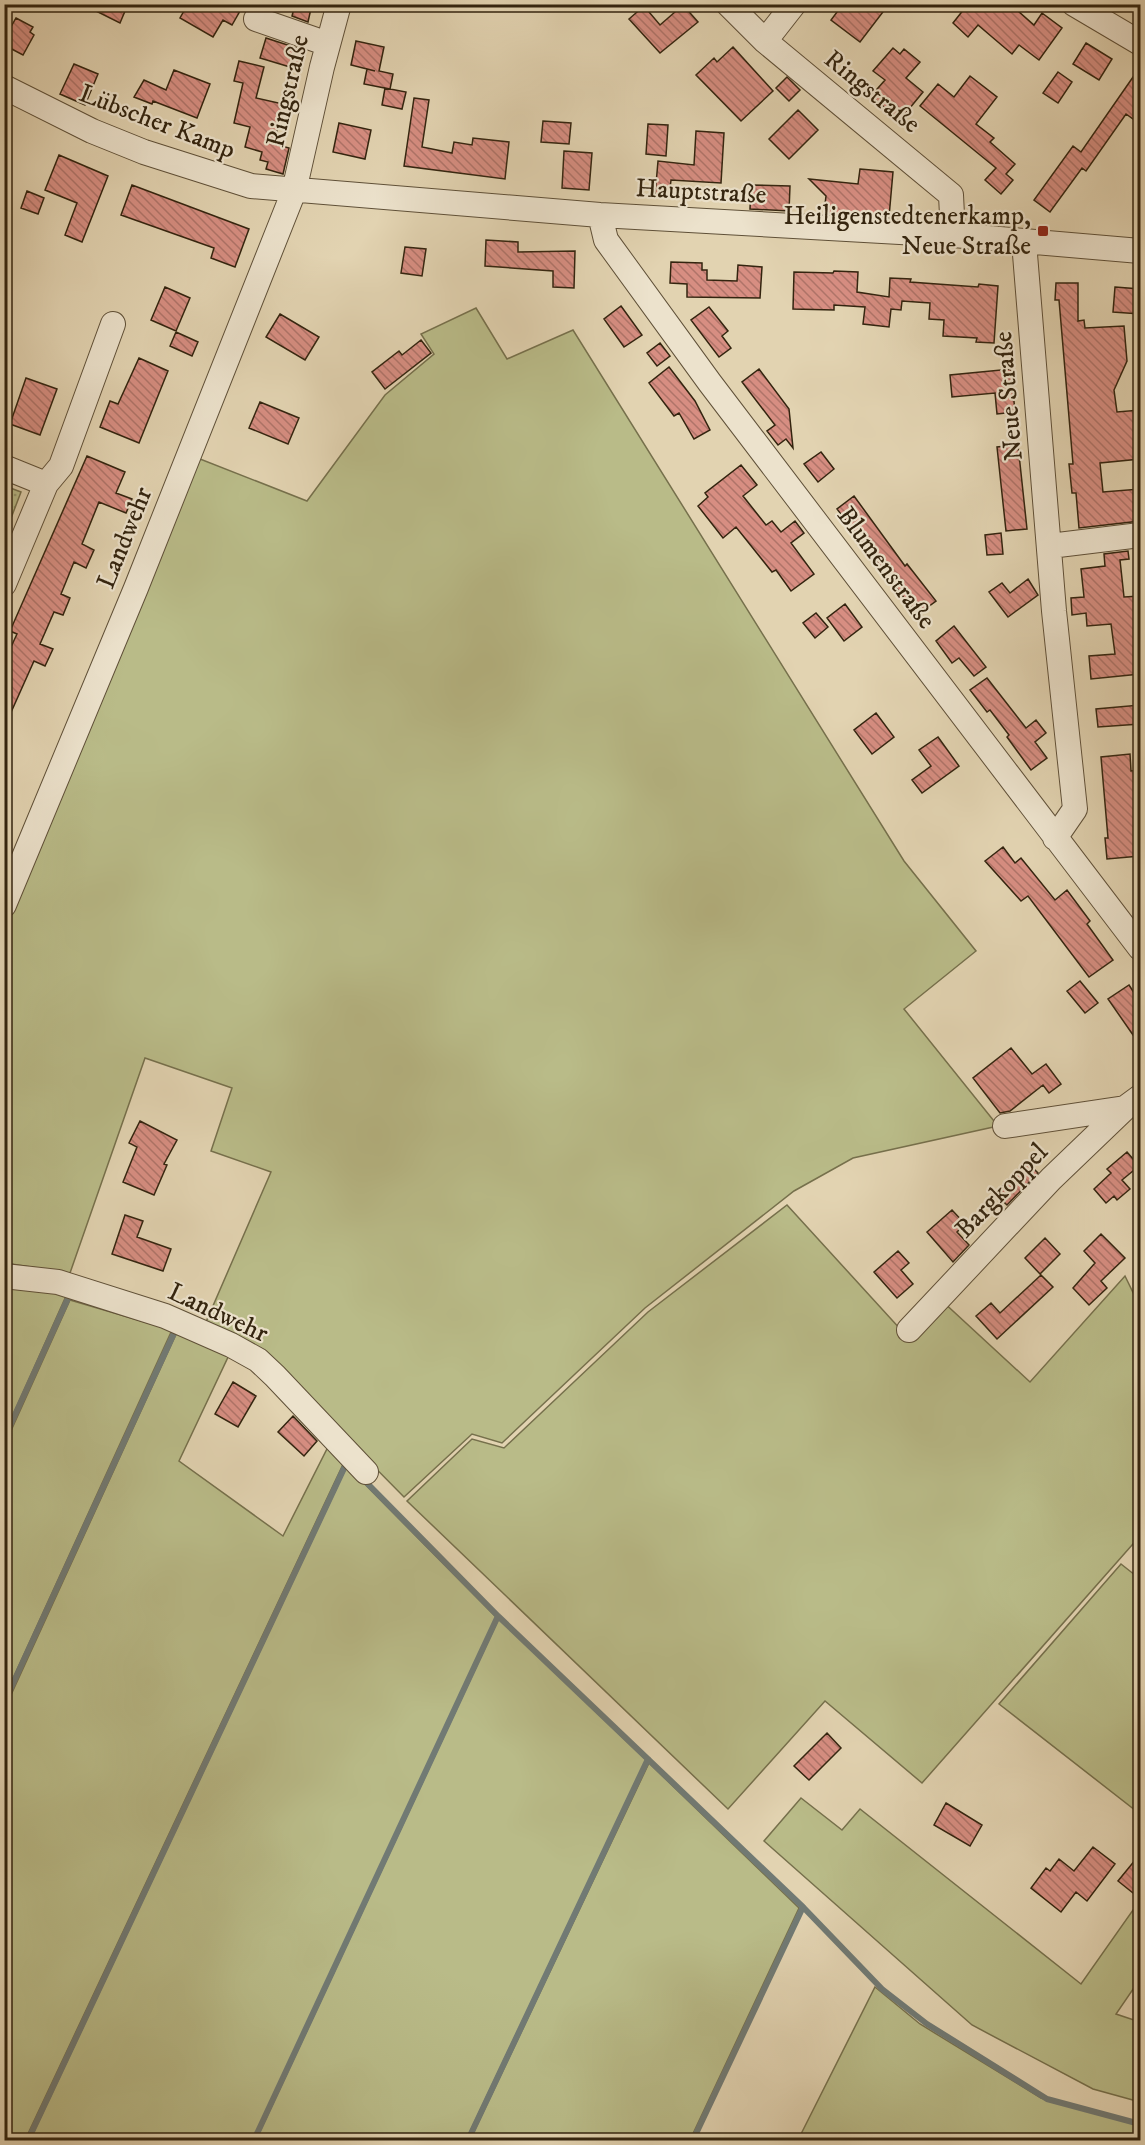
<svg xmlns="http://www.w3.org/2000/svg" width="1145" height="2145" viewBox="0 0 1145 2145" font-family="'IM FELL DW Pica',serif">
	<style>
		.grass { fill: #b9bb88; stroke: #76704c; stroke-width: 1.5 }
		.park { fill: url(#park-dots); stroke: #76704c; stroke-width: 1.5 }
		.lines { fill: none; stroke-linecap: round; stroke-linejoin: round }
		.stream { stroke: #717a74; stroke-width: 6 }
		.building { fill: url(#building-back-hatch); stroke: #33240f; stroke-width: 1.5 }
		.minor-casing { stroke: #5f5038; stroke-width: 26 }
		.minor { stroke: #ece2cc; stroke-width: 24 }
		.poi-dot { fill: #8f2418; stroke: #ece2cc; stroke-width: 2 }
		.labels { text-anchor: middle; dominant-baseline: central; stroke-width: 4.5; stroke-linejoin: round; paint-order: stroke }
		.street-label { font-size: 26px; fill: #33240f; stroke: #ece2cc }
		.poi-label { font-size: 26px; fill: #33240f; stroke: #ece2cc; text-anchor: end }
	</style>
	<defs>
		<pattern id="park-dots" width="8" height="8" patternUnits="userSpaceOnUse" patternTransform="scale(1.5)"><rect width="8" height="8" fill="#b9bb88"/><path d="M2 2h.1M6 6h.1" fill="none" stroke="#97986e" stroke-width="1.8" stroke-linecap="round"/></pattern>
		<pattern id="building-back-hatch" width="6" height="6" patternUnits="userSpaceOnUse" patternTransform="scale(1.5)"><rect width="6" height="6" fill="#d78e82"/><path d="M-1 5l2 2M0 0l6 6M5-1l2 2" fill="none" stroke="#af7469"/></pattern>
	</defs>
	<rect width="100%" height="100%" fill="#e2d3b1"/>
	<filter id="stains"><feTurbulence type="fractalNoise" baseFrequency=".00333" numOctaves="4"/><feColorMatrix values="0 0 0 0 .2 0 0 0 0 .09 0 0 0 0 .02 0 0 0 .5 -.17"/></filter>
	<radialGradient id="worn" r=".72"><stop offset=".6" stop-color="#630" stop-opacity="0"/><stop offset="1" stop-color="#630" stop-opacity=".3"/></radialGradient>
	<path class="grass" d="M476 308 507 359 573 330 904 861 976 951 904 1009 998 1126 853 1158 794 1191 645 1308 502 1443 472 1434 404 1497 263 1354 206 1322 271 1172 211 1151 232 1088 145 1058 70 1273 5 1263 4 922 195 457 307 501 385 395 434 354 421 334Z
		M787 1205 902 1331 941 1300 1030 1382 1125 1276 1140 1307V1536L922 1783 825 1701 728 1809 407 1501 472 1439 504 1448 648 1312Z
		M5 1287 49 1290 66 1296 5 1433Z
		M70 1300 172 1330 5 1696V1444Z
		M178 1330 229 1355 179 1461 283 1536 332 1439 346 1458 25 2140H5V1708Z
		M347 1466 496 1617 253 2140H30Z
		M1121 1564 1140 1579V1814L999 1704Z
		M499 1618 646 1760 466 2140H256Z
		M649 1763 799 1908 690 2140H470Z
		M801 1798 842 1830 860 1809 1081 1984 1140 1900V1979L1116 2014 1140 2022V2102L1093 2089 972 2025 764 1841Z
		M875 1987 920 2024 1041 2098 1140 2125V2140H798Z"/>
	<path class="park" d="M5 486 21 492 5 534Z"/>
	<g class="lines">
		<path class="stream" d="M4 1439 70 1294
			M362 1478 498 1616 803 1907 882 1989 927 2024 1047 2099 1140 2124
			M4 1703 176 1329 174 1328
			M28 2140 347 1462 349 1464
			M254 2140 498 1616
			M468 2140 648 1759
			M693 2140 803 1907"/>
	</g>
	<path class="building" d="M82 4H128L120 23Z
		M188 4H244L232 25 223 20 213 37 180 18Z
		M295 4H312L308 22 292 16Z
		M843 4H889L860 42 831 20Z
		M968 4 978 11 983 4H1010L1034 25 1042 13 1062 28 1039 60 1019 45 1012 54 978 25 968 37 953 23Z
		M683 5 698 22 660 53 629 19 644 6 660 25Z
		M16 18 33 27 30 32 34 35 23 55 4 45V39Z
		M266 38 306 51 300 70 260 58Z
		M356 41 384 47 379 71 393 74 390 89 364 84 367 69 375 71 351 65Z
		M1086 43 1112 59 1099 80 1073 64Z
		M733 47 773 91 741 121 696 75 714 58 717 62Z
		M893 48 900 54 904 49 920 62 906 78 923 92 900 120 871 96 885 80 873 71Z
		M239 61 264 67 256 98 283 104 274 144 289 148 283 174 266 169 268 162 260 160 262 152 245 147 250 127 234 123 243 83 234 81Z
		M74 64 98 74 85 105 60 94Z
		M1140 67V124L1126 114 1086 171 1082 168 1050 212 1034 200 1073 146 1081 152Z
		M174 70 210 84 197 118 153 101 152 104 134 97 144 80 166 90Z
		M1058 72 1072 82 1058 103 1043 93Z
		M970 76 997 97 976 124 994 138 990 142 1015 164 1006 174 1013 180 1001 194 985 180 996 168 920 106 938 84 954 97Z
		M787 77 800 90 789 101 776 88Z
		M385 88 406 92 402 109 382 105Z
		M414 98 429 100 422 147 452 153 454 142 472 145 473 138 509 142 505 179 404 166Z
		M798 110 818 130 789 159 769 139Z
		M543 121 571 123 569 144 541 142Z
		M339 123 371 130 365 159 333 152Z
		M648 124 668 125 666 156 646 154Z
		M696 131 724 133 721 183 671 180 669 198 655 196 658 161 694 165Z
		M564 151 592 153 589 190 562 188Z
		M59 155 108 176 82 242 65 235 77 203 45 190Z
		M860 169 893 172 889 217 824 213 826 196 809 179 858 184Z
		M132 185 249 229 235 267 211 258 214 248 121 215Z
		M751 185 790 186 789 211 750 209Z
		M27 191 44 198 38 214 21 208Z
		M486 240 518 242V252L575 251 574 288 553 287V271L485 266Z
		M405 247 426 249 422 276 401 273Z
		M671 262 702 263V270H707V280L737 281 738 265 762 267 760 298 687 297V284L670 283Z
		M834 271 858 272 857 292 889 297 890 278 911 279 910 282 978 287 979 284 998 286 994 343 976 342 977 338 943 336 944 320 929 319 930 303 902 301 901 310 891 309 889 327 863 324 865 307 834 305V310L793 309 794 272 833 273Z
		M1056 283H1078V321L1084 320 1085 328 1124 326 1127 361 1114 390 1117 412 1140 410V459L1100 463 1103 492 1140 489V521L1079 528 1076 493H1072L1069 464H1073L1059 300H1055Z
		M165 287 190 298 176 331 151 320Z
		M1115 287 1140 289V314L1113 312Z
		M621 306 642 335 624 347 604 319Z
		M709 307 728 331 722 336 731 348 719 357 691 320Z
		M280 314 319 337 305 360 266 337Z
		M176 332 198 342 192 356 170 346Z
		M421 340 431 353 385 389 372 372 399 351 402 355Z
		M660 343 670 356 657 366 647 353Z
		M139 358 168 371 139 443 100 427 110 401 118 404Z
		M669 367 695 401 710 430 694 439 679 413 674 416 649 383Z
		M759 369 789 409 793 448 786 439 778 445 767 431 775 425 742 382Z
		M1011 369 1015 412 997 414 995 393 952 397 950 375Z
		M26 378 57 389 40 435 10 424Z
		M260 402 299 418 288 444 249 428Z
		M1018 445 1027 529 1006 531 997 447Z
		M821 452 834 469 818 482 804 464Z
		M87 456 125 472 116 493 132 499 126 513 99 502 82 544 94 550 86 568 74 562 61 594 70 598 63 615 54 612 40 644 53 649 45 666 34 661 4 728V662L17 634 10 631Z
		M741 465 757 485 743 496 766 525 772 521 781 532 795 521 804 533 791 543 814 574 791 591 776 570 772 572 736 527 723 538 698 506 708 497 705 493Z
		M854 496 905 566 907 564 936 601 917 615 837 509Z
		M1001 533 1003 554 987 555 985 535Z
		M1128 551 1129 559 1120 560 1124 597 1140 596V674L1091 679 1089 656 1115 654 1111 624 1087 626 1086 613 1072 615 1071 598 1084 597 1081 569 1105 566 1104 554Z
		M1028 579 1038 595 1008 617 989 592 1002 583 1010 593Z
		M845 604 862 627 844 641 827 618Z
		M816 613 828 627 815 638 803 623Z
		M954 626 986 667 974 676 959 658 952 663 936 641Z
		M987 678 1026 728 1036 720 1046 733 1035 742 1047 758 1031 770 1007 737 1009 735 990 710 987 712 970 690Z
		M1140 705V724L1098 727 1096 709Z
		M876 713 894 737 872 754 854 730Z
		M938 737 959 766 922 793 912 780 931 766 919 750Z
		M1130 754 1131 771 1140 770V815H1138L1140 856 1107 859 1105 838H1108L1101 757Z
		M1003 847 1015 863 1021 858 1055 900 1067 890 1090 921 1087 924 1113 960 1089 977 1028 896 1021 901 985 861Z
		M1080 981 1098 1003 1085 1013 1067 991Z
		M1129 985 1140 1002V1045L1108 999Z
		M1011 1048 1032 1074 1046 1064 1061 1084 1049 1093 1043 1085 1010 1111 1000 1113 973 1078Z
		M140 1121 177 1140 164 1164 167 1165 154 1195 123 1182 137 1147 129 1143Z
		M1127 1152 1139 1166 1122 1180 1130 1189 1117 1200 1114 1196 1106 1203 1094 1189 1111 1173 1107 1169Z
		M1026 1161 1038 1173 1007 1205 995 1194Z
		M952 1210 965 1224 957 1232 969 1245 953 1262 927 1232Z
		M125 1215 143 1221 137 1237 171 1249 163 1271 112 1254Z
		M1101 1234 1125 1258 1101 1281 1107 1288 1089 1305 1073 1288 1095 1263 1084 1251Z
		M1045 1238 1060 1254 1040 1274 1025 1258Z
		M898 1251 909 1263 901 1270 913 1284 897 1298 874 1272Z
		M1041 1275 1053 1287 997 1339 976 1316 991 1303 1000 1313Z
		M233 1382 256 1396 238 1427 215 1414Z
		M293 1416 317 1441 304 1456 278 1432Z
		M827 1733 841 1748 809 1780 794 1766Z
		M946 1803 982 1825 970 1846 934 1825Z
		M1093 1847 1115 1864 1087 1901 1076 1892 1061 1912 1031 1888 1046 1868 1050 1871 1059 1859 1074 1871Z
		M1140 1854V1884L1133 1893 1118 1881Z"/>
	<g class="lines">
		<g class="minor-casing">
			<path id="minor" d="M728 4 765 41 951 195 953 235
				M1074 4 1140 43
				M256 19 328 44
				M765 41 794 4
				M4 87 92 131 144 152 251 186 600 215 953 235 1140 251
				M600 215 606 240 710 383 1140 948
				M1024 242 1054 611 1075 809 1055 838
				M4 467 46 484
				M1050 546 1140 535
				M4 584 46 484 61 466 113 324
				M4 905 136 588 294 191 322 67 339 4
				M1005 1126 1125 1108
				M4 1276 58 1282 165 1316 231 1345 258 1360 275 1376 366 1472
				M909 1330 1051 1179 1125 1108 1140 1097"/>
		</g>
		<use href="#minor" class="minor"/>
	</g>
	<rect class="poi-dot" x="1037" y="225" width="12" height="12" rx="3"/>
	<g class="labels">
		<g class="street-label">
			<text transform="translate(288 91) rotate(-77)">Ringstraße</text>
			<text transform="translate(872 92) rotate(39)">Ringstraße</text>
			<text transform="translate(157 122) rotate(21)">Lübscher Kamp</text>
			<text transform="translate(701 192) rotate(3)">Hauptstraße</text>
			<text transform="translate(1009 396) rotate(-95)">Neue Straße</text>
			<text transform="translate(125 538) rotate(-68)">Landwehr</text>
			<text transform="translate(886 568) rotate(53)">Blumenstraße</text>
			<text transform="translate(1002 1191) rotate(-46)">Bargkoppel</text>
			<text transform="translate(218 1313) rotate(25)">Landwehr</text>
		</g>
		<g class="poi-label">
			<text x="1031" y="216">Heiligenstedtenerkamp,<tspan x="1031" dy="30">Neue Straße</tspan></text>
		</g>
	</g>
	<rect width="1145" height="2145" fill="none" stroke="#e2d3b1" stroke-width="24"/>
	<rect x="6" y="6" width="1133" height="2133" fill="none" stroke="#33240f" stroke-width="3"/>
	<rect x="12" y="12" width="1121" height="2121" fill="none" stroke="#33240f" stroke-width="1.5"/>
	<rect width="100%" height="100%" filter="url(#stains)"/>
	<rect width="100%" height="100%" fill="url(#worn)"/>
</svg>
